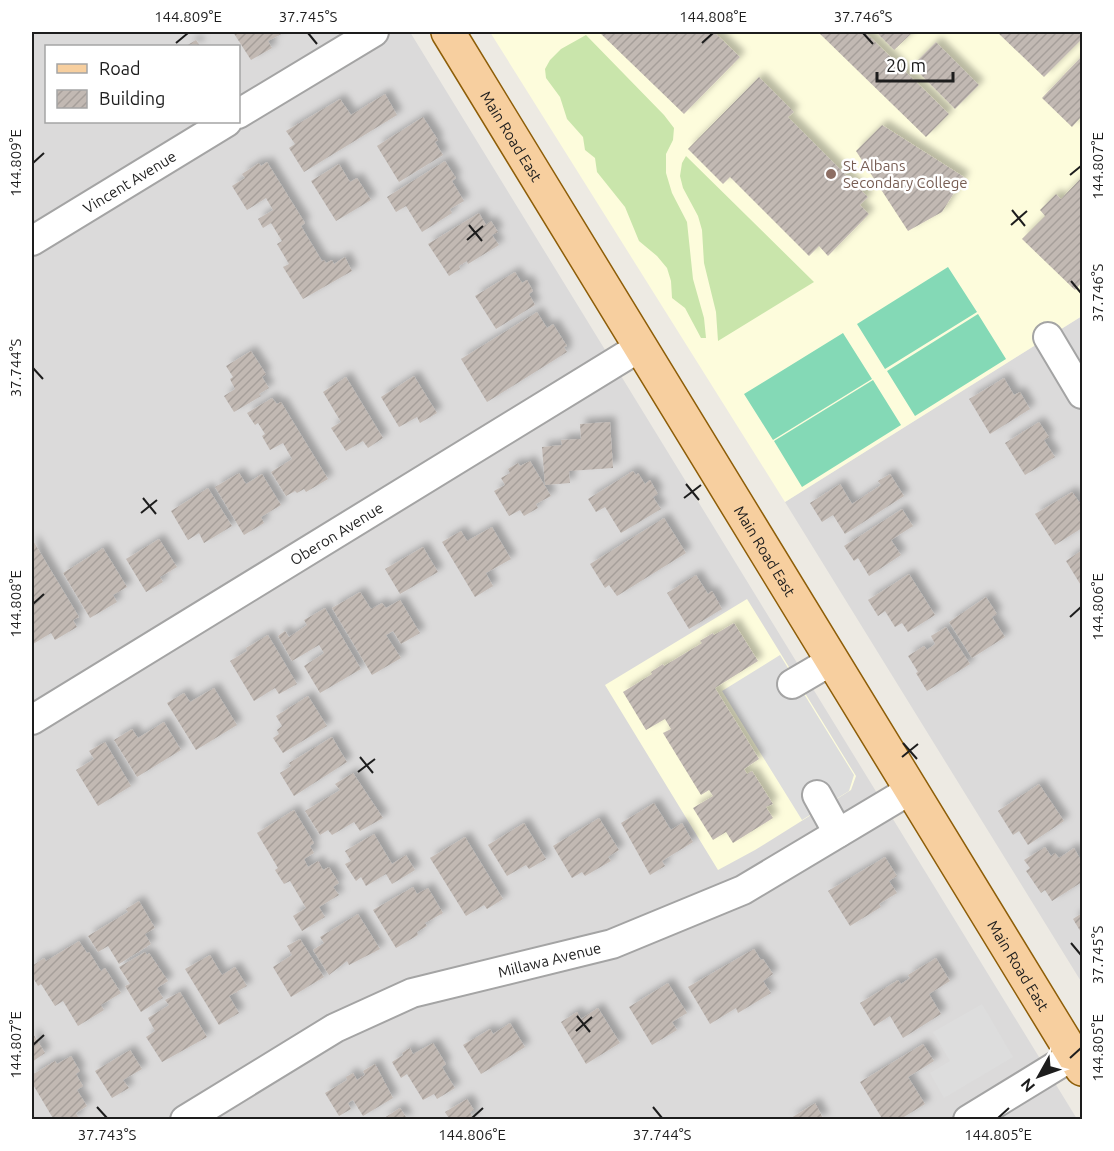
<svg xmlns="http://www.w3.org/2000/svg" width="1114" height="1151" viewBox="0 0 1114 1151" font-family="Ubuntu,sans-serif">
	<style>
		.residential { fill: #dbdada; fill-rule: evenodd }
		.education { fill: #fdfcdc }
		.grass { fill: #c9e5ab }
		.pitch { fill: #84d9b6 }
		.parking { fill: #ddd }
		.building { fill: url(#building-hatch); filter: url(#shadow) }
		.lines { fill: none; stroke-linecap: round; stroke-linejoin: round }
		.minor-casing { stroke: #a4a4a4; stroke-width: 32 }
		.major-casing { stroke: #8e5e08; stroke-width: 36 }
		.minor { stroke: #fff; stroke-width: 28 }
		.major { stroke: #f7cf9f; stroke-width: 33 }
		.ticks { fill: none; stroke: #1d1d1d; stroke-width: 2 }
		.education-dot { fill: #8d6e63; stroke: #fff; stroke-width: 2 }
		.labels { text-anchor: middle; dominant-baseline: central; stroke-width: 5; stroke-linejoin: round; paint-order: stroke }
		.street-label { font-size: 15px; fill: #1d1d1d; stroke: #fff }
		.education-label { font-size: 15px; fill: #785e54; stroke: #fff; text-anchor: start }
		.neatline { fill: none; stroke: #1d1d1d; stroke-width: 2 }
		.ticks-label { font-size: 15px; text-anchor: middle; fill: #1d1d1d }
	</style>
	<defs>
		<pattern id="building-hatch" width="6" height="6" patternUnits="userSpaceOnUse" patternTransform="scale(1.5)"><rect width="6" height="6" fill="#c2b9b3"/><path d="M-1 1l2-2M0 6l6-6M5 7l2-2" fill="none" stroke="#a69f9a"/></pattern>
		<filter id="shadow"><feDropShadow dx="5.5" dy="-5.5" stdDeviation="3" flood-color="#0004"/></filter>
	</defs>
	<rect width="100%" height="100%" fill="#edeae3"/>
	<path class="residential" d="M32 32H410L1077 1119H32ZM46 46H238V122H46Z
		M1082 316V983L785 502Z"/>
	<path class="education" d="M490 32H1082V316L785 502Z
		M747 599 856 776 851 790 755 850 718 870 605 685Z"/>
	<path class="grass" d="M586 35 664 115 674 128 673 140 666 154V173L672 193 687 222 693 279 704 318 706 338H701L685 308 672 298 671 281 667 268 657 256 639 241 625 207 597 172 595 158 585 150 583 137 567 119 560 97 546 78 545 69 550 60 561 49Z
		M686 156 814 282 718 341 716 312 704 263 702 230 698 216 683 188 680 176 682 163Z"/>
	<path class="pitch" d="M948 267 977 312 885 369 857 324Z
		M978 314 1006 359 915 416 887 371Z
		M843 333 872 379 773 440 744 394Z
		M873 380 901 425 802 487 774 441Z"/>
	<path class="parking" d="M780 655 854 775 849 791 802 820 722 691Z
		M982 1004 1013 1057 944 1098 930 1073 950 1061 933 1032Z"/>
	<path class="building" d="M233 32H285L268 41 272 48 251 60Z
		M599 32H714L740 57 684 114Z
		M818 32H865L949 114 926 137Z
		M876 32H913L894 50Z
		M997 32H1082V39L1044 77Z
		M196 40 200 46H186Z
		M936 42 979 85 955 109 912 66Z
		M1082 56V116L1072 127 1042 98Z
		M759 77 794 112 788 117 868 197 860 205 869 214 828 256 819 246 809 256 730 177 723 184 688 149Z
		M385 94 397 115 304 172 289 148 295 144 286 131 340 99 351 115Z
		M423 117 438 140 435 142 443 155 399 182 377 146Z
		M882 125 964 177 942 212 908 231 856 151Z
		M445 161 456 178 452 181 464 201 450 209 452 213 422 232 406 206 396 212 387 197Z
		M267 162 305 223 301 226 322 261 324 260 326 263 332 260 334 264 345 257 352 271 303 299 283 267 289 264 277 244 282 241 271 223 263 228 258 219 273 210 266 198 247 210 232 186 245 178 242 174 259 163 261 166Z
		M339 164 350 182 357 178 371 200 336 221 311 181Z
		M1082 177V282L1075 290 1022 239 1045 216 1040 210 1056 194 1061 199Z
		M479 213 486 225 491 221 498 232 492 235 499 245 468 264 467 261 459 266 460 269 449 276 428 244Z
		M515 272 522 283 527 280 533 291 529 294 535 305 496 329 475 296Z
		M537 312 547 328 553 324 567 346 564 347 567 352 487 402 461 359Z
		M251 351 266 374 262 377 269 388 259 394 261 396 234 412 224 396 235 389 230 379 233 377 226 366Z
		M414 376 437 413 420 423 417 417 399 427 381 397Z
		M346 377 383 438 368 448 363 441 346 451 331 428 341 422 323 392Z
		M1004 378 1014 395 1020 392 1030 409 990 434 969 399Z
		M272 398 277 404 281 402 328 479 306 492 304 489 297 493 295 491 286 496 271 472 292 459 283 443 270 450 262 436 265 434 258 423 255 425 247 413Z
		M610 422 613 468 569 471 570 483 545 485 542 447 562 445 561 440 581 439 580 424Z
		M1039 422 1049 437 1044 440 1055 457 1025 475 1005 443Z
		M530 461 551 496 536 504 538 508 524 516 520 510 509 516 494 491 505 485 501 478 510 473 508 469 518 463 520 466Z
		M633 471 636 475 638 473 645 484 650 480 658 494 653 497 661 509 621 533 605 507 596 512 588 499Z
		M239 473 246 484 262 474 281 505 261 517 264 523 244 535 215 487Z
		M890 474 904 496 845 534 833 515 822 522 810 503 840 484 852 504 881 485 878 481Z
		M208 488 232 526 204 543 199 533 188 540 171 511Z
		M1072 492 1082 506V528L1055 545 1035 514Z
		M902 509 913 526 891 540 901 555 869 576 858 558 854 561 844 546Z
		M664 518 686 553 617 596 609 585 605 588 590 564Z
		M492 527 511 559 486 573 493 586 475 597 442 542 461 531 467 541Z
		M32 539 79 617 73 620 77 627 55 640 51 633 33 644 32 641Z
		M159 539 177 567 160 577 163 582 146 592 126 559Z
		M423 547 438 572 400 594 385 569Z
		M103 548 127 587 113 595 117 602 90 618 63 573Z
		M1082 550V587L1066 561Z
		M909 574 935 615 908 632 902 623 895 627 885 611 878 616 868 600Z
		M696 575 708 594 712 591 722 609 689 629 667 593Z
		M360 592 371 609 382 603 386 608 400 600 420 633 401 644 393 631 386 635 401 658 372 675 332 608Z
		M986 597 997 614 992 617 1005 637 972 658 949 622Z
		M325 608 361 669 320 693 304 666 324 653 319 645 292 661 278 636 285 631 289 637 307 625 304 620Z
		M734 623 758 661 715 688 759 759 744 769 747 774 752 771 773 804 766 807 773 818 733 843 726 832 713 840 693 808 713 796 709 790 701 795 663 733 671 729 665 719 646 730 623 692 652 674 651 672 663 664 664 666 702 643 700 641 713 633 714 635Z
		M946 627 970 664 927 691 916 673 918 672 908 656 924 646 927 650 935 644 931 636Z
		M268 635 297 684 279 694 275 688 254 701 230 661 247 651 246 648Z
		M214 688 237 725 196 750 167 703 184 693 190 702Z
		M308 696 327 726 283 753 273 738 279 734 277 730 282 726 276 716Z
		M164 722 181 750 137 777 114 740 132 729 138 738Z
		M332 737 347 762 294 796 280 773 291 766 289 763Z
		M105 742 131 786 98 806 76 770 94 759 89 751Z
		M353 773 383 818 360 831 354 822 332 835 328 830 320 835 305 811 340 790 335 784Z
		M1039 784 1064 821 1028 845 1019 831 1013 835 998 811Z
		M654 803 671 830 682 823 693 842 662 861 665 866 650 875 621 823Z
		M294 810 314 843 310 846 314 853 304 859 308 867 318 861 323 870 329 867 339 883 333 887 339 895 319 907 325 917 302 931 293 916 306 908 290 881 284 884 275 870 278 868 257 833Z
		M599 818 619 850 608 857 611 861 585 876 582 872 572 878 553 846Z
		M524 823 546 859 529 869 526 865 507 876 488 845Z
		M374 834 392 864 406 855 415 870 392 884 386 874 366 886 361 877 356 881 345 864 351 861 345 851Z
		M465 837 503 899 487 909 484 905 466 916 430 858Z
		M1045 847 1051 856 1055 853 1059 858 1074 848 1082 862V882L1052 901 1045 890 1041 893 1026 871 1030 868 1024 860Z
		M885 857 897 876 889 881 897 893 879 904 881 907 850 926 828 891Z
		M413 887 417 894 428 888 443 913 425 923 427 926 417 932 418 935 396 948 373 910Z
		M139 901 155 928 145 934 151 944 119 964 108 946 98 952 88 936 128 912 126 909Z
		M1082 913V934L1073 919Z
		M358 914 380 949 349 965 347 961 329 975 313 950 324 943 320 937Z
		M300 939 324 977 291 997 273 967 292 955 287 946Z
		M79 941 87 953 89 952 101 971 105 968 121 993 101 1005 104 1010 78 1026 63 1001 55 1006 41 984 38 986 32 976V966L44 958 46 961Z
		M754 949 761 960 763 959 773 974 763 981 771 993 738 1013 736 1008 710 1024 688 987Z
		M145 952 147 955 149 953 168 981 157 988 163 998 141 1012 125 986 130 984 119 967Z
		M210 955 222 975 235 967 247 986 229 996 239 1013 219 1025 185 969Z
		M936 958 950 981 929 994 941 1014 903 1038 890 1016 874 1026 860 1003 898 980 901 984 910 978 908 975Z
		M668 983 687 1013 672 1022 677 1030 652 1045 629 1007Z
		M180 992 207 1037 162 1062 146 1037 155 1031 148 1018 169 1005 165 1000Z
		M598 1008 620 1043 586 1064 561 1022 577 1012 581 1019Z
		M510 1023 525 1047 481 1074 463 1045 490 1029 493 1034Z
		M32 1032 45 1053 32 1062Z
		M433 1043 446 1064 442 1067 455 1088 437 1099 434 1094 423 1100 407 1074 401 1078 392 1062 403 1055 402 1053 410 1048 413 1054Z
		M923 1044 934 1061 908 1077 925 1104 899 1120H883L860 1082Z
		M130 1050 142 1069 123 1080 129 1088 112 1098 95 1071Z
		M71 1056 80 1071 76 1074 83 1086 77 1090 87 1106 76 1113 78 1117 75 1120H54L32 1083V1075L55 1061 57 1064Z
		M375 1064 393 1098 363 1116 353 1100 348 1103 351 1109 339 1116 325 1093 347 1080 346 1077 353 1073 357 1080 365 1075 363 1071Z
		M467 1099 474 1110 470 1112 474 1120H450L445 1112Z
		M815 1103 824 1120H788Z
		M400 1108 408 1120H381Z"/>
	<g class="lines">
		<g class="minor-casing">
			<g id="minor">
				<path d="M238 114 374 32"/>
				<path id="s1" d="M32 241 227 122"/>
				<path d="M1048 337 1082 394"/>
				<path d="M792 684 833 660"/>
				<path id="s2" d="M32 720 640 347"/>
				<path d="M817 795 838 833"/>
				<path id="s3" d="M185 1120 335 1028 412 993 612 944 743 890 912 789"/>
				<path d="M968 1120 1074 1055"/>
			</g>
		</g>
		<g class="major-casing">
			<g id="major">
				<path id="s4" d="M448 32 1082 1069"/>
			</g>
		</g>
		<use href="#minor" class="minor"/>
		<use href="#major" class="major"/>
	</g>
	<path class="ticks" d="M308 33 317 44M863 33 873 44M176 43 188 33M702 43 713 33M33 163 44 153M1070 175 1081 166M1012 210 1025 226M469 225 482 241M1011 225 1027 211M467 240 483 226M1071 281 1081 293M33 368 43 379M686 484 699 500M143 498 156 514M684 498 701 485M141 513 157 500M33 604 44 594M1070 617 1081 607M903 743 917 759M360 757 373 773M902 757 918 744M358 772 375 759M1071 943 1081 955M577 1016 590 1032M576 1031 592 1017M33 1045 44 1035M1070 1058 1081 1048M97 1107 107 1118M653 1107 662 1118M472 1118 483 1108M998 1118 1009 1108"/>
	<circle class="education-dot" cx="831" cy="174" r="6"/>
	<g class="labels">
		<g class="street-label">
			<text stroke="none"><textPath href="#s4" startOffset="122">Main Road East</textPath></text>
			<text stroke="none"><textPath href="#s1" startOffset="114">Vincent Avenue</textPath></text>
			<text stroke="none"><textPath href="#s2" startOffset="357">Oberon Avenue</textPath></text>
			<text stroke="none"><textPath href="#s4" startOffset="608">Main Road East</textPath></text>
			<text stroke="none"><textPath href="#s3" startOffset="402">Millawa Avenue</textPath></text>
			<text stroke="none"><textPath href="#s4" startOffset="1094">Main Road East</textPath></text>
		</g>
		<g class="education-label">
			<text x="843" y="165">St Albans<tspan x="843" dy="17">Secondary College</tspan></text>
		</g>
	</g>
	<rect width="1114" height="1151" fill="none" stroke="#ffffff" stroke-width="66"/>
	<rect x="45" y="45" width="195" height="78" fill="#ffffff" stroke="#a5a5a5" stroke-width="1.5"/>
	<rect x="57" y="64" width="30" height="9" fill="#f7cf9f" stroke="#a5a5a5" stroke-width="1.5"/>
	<text x="99" y="75" font-size="18" fill="#1d1d1d">Road</text>
	<rect x="57" y="90" width="30" height="18" fill="url(#building-hatch)" stroke="#a5a5a5" stroke-width="1.5"/>
	<text x="99" y="105" font-size="18" fill="#1d1d1d">Building</text>
	<g transform="translate(1039 1076) rotate(230)" stroke="#ffffff" stroke-width="4.5" paint-order="stroke">
	<path d="M0-4.5L10 22L0 15L-10 22Z" fill="#1d1d1d"/>
	<text y="-9" font-size="16" font-weight="bold" text-anchor="middle" fill="#1d1d1d">N</text>
	</g>
	<path d="M877 72v9h76v-9" fill="none" stroke="#1d1d1d" stroke-width="3"/>
	<text x="886" y="72" font-size="18" fill="#1d1d1d" stroke="#ffffff" stroke-width="4.5" paint-order="stroke">20 m</text>
	<rect x="33" y="33" width="1048" height="1085" class="neatline"/>
	<g class="ticks-label">
		<text x="188" y="22">144.809°E</text>
		<text x="308" y="22">37.745°S</text>
		<text x="713" y="22">144.808°E</text>
		<text x="863" y="22">37.746°S</text>
		<text transform="translate(16 163) rotate(-90)" y="5">144.809°E</text>
		<text transform="translate(1098 166) rotate(-90)" y="5">144.807°E</text>
		<text transform="translate(1098 293) rotate(-90)" y="5">37.746°S</text>
		<text transform="translate(16 368) rotate(-90)" y="5">37.744°S</text>
		<text transform="translate(16 604) rotate(-90)" y="5">144.808°E</text>
		<text transform="translate(1098 607) rotate(-90)" y="5">144.806°E</text>
		<text transform="translate(1098 955) rotate(-90)" y="5">37.745°S</text>
		<text transform="translate(16 1045) rotate(-90)" y="5">144.807°E</text>
		<text transform="translate(1098 1048) rotate(-90)" y="5">144.805°E</text>
		<text x="107" y="1140">37.743°S</text>
		<text x="472" y="1140">144.806°E</text>
		<text x="662" y="1140">37.744°S</text>
		<text x="998" y="1140">144.805°E</text>
	</g>
</svg>
